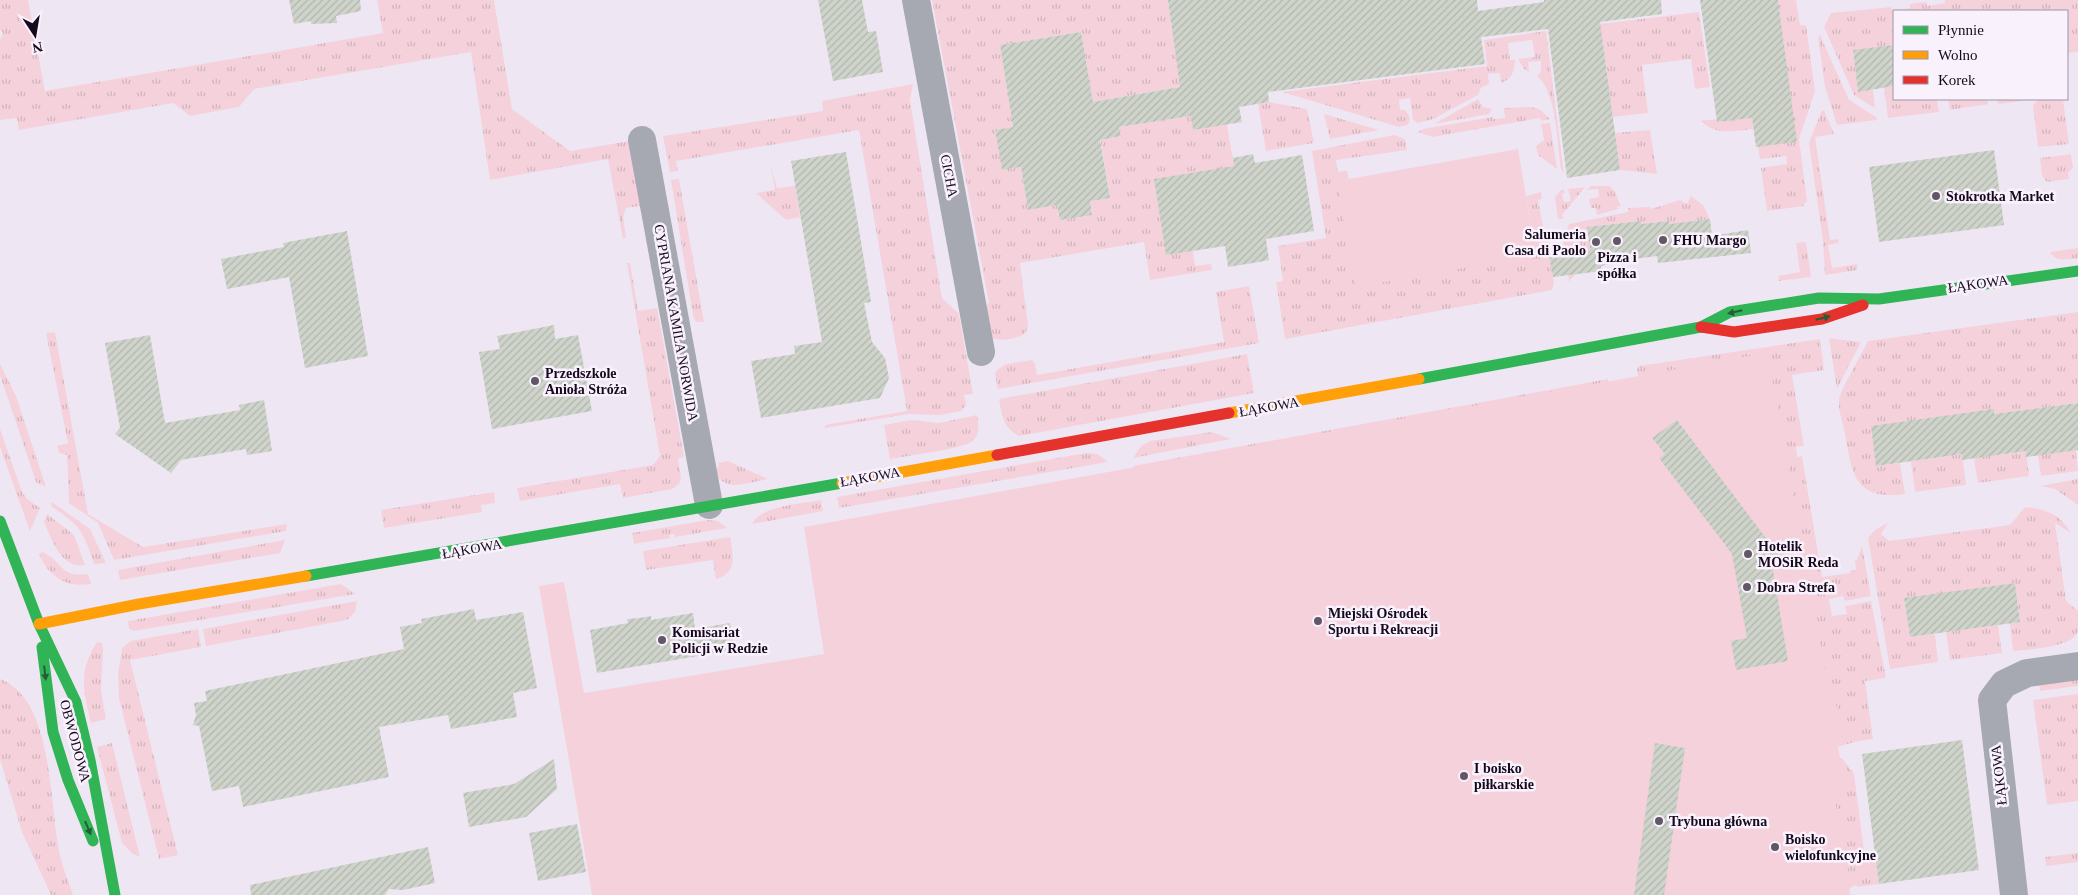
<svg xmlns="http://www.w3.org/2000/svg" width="2078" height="895" viewBox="0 0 2078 895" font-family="Georgia,serif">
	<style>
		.grass { fill: url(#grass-tufts) }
		.pitch { fill: #f5d2db }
		.building { fill: url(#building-hatch) }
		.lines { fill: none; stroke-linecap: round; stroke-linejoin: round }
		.street { stroke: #a6a8b2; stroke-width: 28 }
		.fast { stroke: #30b455; stroke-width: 11 }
		.slow { stroke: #ff9f0a; stroke-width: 11 }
		.jam { stroke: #e5322d; stroke-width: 11 }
		.oneway { fill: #225e38 }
		.poi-dot { fill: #615767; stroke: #f9f2fd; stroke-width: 2 }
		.labels { text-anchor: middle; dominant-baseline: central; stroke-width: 5; stroke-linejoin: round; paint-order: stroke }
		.street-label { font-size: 14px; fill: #15091c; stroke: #f9f2fd }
		.poi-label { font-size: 14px; font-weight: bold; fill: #15091c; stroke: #f9f2fd; text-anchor: start }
	</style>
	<defs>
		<pattern id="grass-tufts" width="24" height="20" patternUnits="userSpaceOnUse" patternTransform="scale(1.25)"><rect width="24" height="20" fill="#f5d2db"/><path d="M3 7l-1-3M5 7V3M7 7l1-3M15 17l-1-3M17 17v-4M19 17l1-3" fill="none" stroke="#d1b3bb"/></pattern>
		<pattern id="building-hatch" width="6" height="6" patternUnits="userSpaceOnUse" patternTransform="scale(1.25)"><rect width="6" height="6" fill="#cfd4cb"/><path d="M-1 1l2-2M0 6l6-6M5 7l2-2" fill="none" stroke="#b1b5ae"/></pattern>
	</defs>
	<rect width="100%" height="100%" fill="#eee7f3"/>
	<path class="grass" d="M0 0H28L45 91 383 33 377 0H494L512 109 570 151 630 141 640 206 626 208 623 217 626 238 623 239 608 159 490 180 471 52 254 89 239 107 190 116 173 103 19 130 17 118 0 120V40L3 33 0 29Z
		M932 0H1168L1180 87 1093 102 1081 32 1000 45 1013 127 995 130 1002 170 1021 167 1028 210 1057 205 1060 220 1092 215 1090 201 1110 197 1099 130 1111 138 1121 136 1119 127 1191 116 1193 130 1227 124 1234 166 1193 251 1195 266 1211 264 1212 270 1150 280 1144 242 1020 263 1028 325 1026 332C1019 339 1001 342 992 338L984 309 989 303Z
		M1778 0H1796L1800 25H1806L1815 91 1799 139 1807 201 1803 206 1767 211 1761 168 1787 164 1786 156 1760 159 1758 146 1796 141Z
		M1945 0H2078V52L2067 53V11H1894V45L1853 51 1858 91 1873 90 1875 108 1854 95 1824 27 1831 13 1891 7 1892 11 1910 8V4L1926 2 1927 6 1945 3Z
		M1699 12 1710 87 1695 89 1691 59 1642 65 1648 113 1613 117 1600 24Z
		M1546 31 1564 174 1561 169C1557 144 1557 92 1537 76L1541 71V61L1528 62 1529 72 1524 69 1518 59 1535 57 1532 40 1508 43 1510 60H1515C1514 71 1513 79 1501 83L1500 73 1488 74 1489 84 1481 88 1478 95 1433 119 1418 123 1413 120 1410 98 1399 100 1400 110H1405C1409 113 1412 122 1407 125L1399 127 1282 92 1487 66 1484 40Z
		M1820 35 1849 100 1876 117 1877 120 1837 125 1825 87 1818 37Z
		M913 84 910 100 942 298 959 314 973 394 964 395 966 405 961 411 940 415 908 414 825 428V425L907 411 859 130 676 161 678 171 670 172 663 136 823 111 822 101Z
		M1894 86V99H1937L1939 112 1888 118 1884 88Z
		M1478 99 1483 107 1492 109 1489 114 1434 124Z
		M1948 99H1987L1988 104 1950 110Z
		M1997 99H2024L2023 101 1998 104Z
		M2039 99H2063L2069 144 2038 147 2033 105Z
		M1269 102 1307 109 1314 143 1266 151 1258 104Z
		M1532 107 1541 110 1550 119 1541 121 1540 118 1433 137 1418 132 1423 129 1493 117V119L1505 118 1504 108Z
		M1824 110 1834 134 1815 137 1830 240 1839 239 1838 243 1828 245 1832 268 1857 264V270L1825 275 1823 241 1809 143 1821 112Z
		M1324 114 1379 130 1330 139Z
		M1752 118 1753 129C1734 131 1716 136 1701 121L1717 119V122Z
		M1550 123 1557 169 1538 155 1536 146 1544 140 1541 124Z
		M1650 130 1657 174 1620 170 1615 133Z
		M1394 135 1405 139 1407 150 1336 160 1338 172 1347 171 1349 179 1337 182 1536 255 1526 196 1541 192 1542 199 1538 200 1554 283 1552 290 1285 339 1276 282 1283 281 1278 246 1326 238 1312 151Z
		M2071 154 2073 168 2068 173 2069 179 2047 182 2042 176 2040 158Z
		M771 167 777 188 795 186 800 217 786 220 756 193 775 190Z
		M679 179 704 322H696L693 315 671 180Z
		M1591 186H1609L1614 190 1621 206 1617 207 1618 209 1597 215 1596 208H1591L1589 199 1599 197 1598 189 1587 190Z
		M1585 187 1562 215 1563 219H1558L1555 197 1561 190H1564L1565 193 1562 194 1564 202 1571 201 1568 189Z
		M1691 196 1703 205 1710 219 1669 224 1668 221 1641 224 1640 221 1587 227 1591 258 1569 281 1563 239 1569 224 1628 212V208L1650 207 1651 209 1680 200 1687 204Z
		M1806 242 1811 277 1779 281 1778 276 1800 272 1796 243Z
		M2078 248V258C2068 259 2056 263 2050 252Z
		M627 263H630L638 311 657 308 684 457 678 458 681 478 679 484 672 489 623 498 620 484 520 501 517 488 653 465 660 456Z
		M1249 286 1259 343 998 389 995 374 997 370 1006 364 1032 360 1035 363 1037 375 1224 342 1216 292Z
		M2078 312V403L1994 414V410L1877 466 1900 463 1905 494C1855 501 1852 475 1845 434 1843 424 1838 410 1839 400 1840 390 1863 352 1868 341Z
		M55 332 88 514 143 547 287 524 286 531 114 560 98 523 69 503 67 455 59 453 57 446 68 443 46 333Z
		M1829 338 1861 342 1837 389Z
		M1820 339 1824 370 1792 375 1804 446 1796 447 1797 457 1802 456 1822 577 1850 573V571L1856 570 1855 560H1857L1862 546 1871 596 1845 601 1843 596 1829 599 1832 616 1847 614 1845 606 1871 601 1886 678 1865 681 1873 739C1852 741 1841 747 1822 750L1639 382 1637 369 1639 366Z
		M1247 354 1254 393 1019 436C1003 427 1002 416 999 399Z
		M0 364 16 396 46 487 36 482 0 375Z
		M1608 379 1609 382 1136 479 1133 466Z
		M977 415C979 425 980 433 973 441 963 449 905 456 890 459L884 425 911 420 939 423Z
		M0 429 22 492 27 499 40 508 30 531 0 447Z
		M1212 432 1231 439 1133 458 1141 446 1150 441Z
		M2075 444 2078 471 2041 476 2037 450Z
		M2026 451 2029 476 1978 483 1973 453 2000 455Z
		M1086 453 1098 454 1108 462 839 508 837 497Z
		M1962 454 1966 485 1915 492 1911 461Z
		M728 461 768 479C745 483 725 494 712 469L719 467 718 463Z
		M2078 479V505L2055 489 2040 486Z
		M494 492 495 503 481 505 482 512 384 528 381 510Z
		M821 500 823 511 752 524C761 505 802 504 821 500Z
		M52 502 90 529 106 563 94 564C83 530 80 526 51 506Z
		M2025 507C2046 509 2060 514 2071 533L2055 523 2066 601 2078 611C2078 617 2078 625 2078 631 2073 648 2029 649 2013 651L2010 623 2020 622 2015 583 1904 599 1910 637 1935 634 1938 662 1890 669 1868 538C1873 531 1880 526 1888 523L1881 534 1889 541 2010 525Z
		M47 514 74 535 85 565C61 569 52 540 44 522Z
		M708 520 718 521 727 528 675 537 674 534 669 535 670 538 634 544 632 533Z
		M730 537C733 555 738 573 716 579L713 560 646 570 643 551Z
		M285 540 280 553 120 580 118 570Z
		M42 552C64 561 58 578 88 574L91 584C66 588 49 577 39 554Z
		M341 584 355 594 134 631 129 629 128 621Z
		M357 601 355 612 347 620 206 646 203 629Z
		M1998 625 2002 653 1950 660 1946 632Z
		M198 629 201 647 130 660 178 855 159 859 119 698 118 674 122 648 131 641Z
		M97 642 102 643 103 650 101 691 106 719 91 723C83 689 78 672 97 642Z
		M2078 677V686L2040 691 2039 682Z
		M0 679C56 700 48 809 61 859 64 871 69 883 73 895H51L22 832 0 759Z
		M2078 694V801L2047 805 2033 700Z
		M112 743 140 857 133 854 122 843 97 747Z
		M1842 758 1854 774 1865 859 1876 858 1879 884 1857 887 1856 885 1837 895 1824 761Z
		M2078 853V862L2046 866 2045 857Z"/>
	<path class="pitch" d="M1518 149 1536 255 1356 287 1337 181Z
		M1766 353 1768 355 1828 686 1847 732 1838 746 1840 758H1842L1847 793 1834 795 1849 875 1850 895H592L539 586 564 582 584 693 824 654 804 527Z"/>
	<path class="building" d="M289 0H360L361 11 336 16 337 23 311 24V21L294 24Z
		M818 0H862L868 32 876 31 883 72 833 81Z
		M1168 0H1477L1478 11 1544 2V0H1661L1662 14 1600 22 1620 170 1567 178 1548 29 1481 37 1485 64 1268 92 1269 102 1239 107 1242 122 1193 130 1191 116 1119 127 1121 136 1100 140 1110 198 1090 201 1092 215 1060 220 1057 205 1028 210 1021 167 1002 170 995 130 1013 127 1000 45 1081 32 1093 102 1180 87Z
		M1700 0H1778L1797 142 1756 147 1752 118 1717 122Z
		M1894 45V86L1858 92 1853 50Z
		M1994 150 2004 225 1879 242 1869 167Z
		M846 152 871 302 864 303 872 342 885 358 889 378 880 398 761 418 751 361 795 354 794 346 822 342 791 161Z
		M1253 154 1255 163 1302 155 1314 231 1266 239 1269 260 1259 262 1228 267 1225 246 1166 255 1154 179 1234 166 1233 158Z
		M1710 219 1712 236 1748 230 1751 253 1658 263 1657 256 1634 259 1601 266 1602 271 1553 277 1549 256 1590 250 1587 227 1641 221V224L1669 221V224Z
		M347 231 368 356 305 368 289 277 227 289 221 259 284 247 283 243Z
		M554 325 555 339 578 335 592 411 492 429 479 352 500 349 497 336Z
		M150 335 165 423 240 410 239 405 264 400 272 451 247 455 246 449 181 460 171 473 115 434 120 428 105 343Z
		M2078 403V450L2026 457V451L1962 460V454L1876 466 1871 426 1994 409V414Z
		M1677 420 1784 562 1772 564 1788 661 1736 670 1731 641 1747 638 1732 554 1659 458 1665 454 1652 438Z
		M2015 583 2020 622 1910 637 1904 598Z
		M474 609 476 620 523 612 537 688 513 693 517 717 451 729 448 715 379 727 389 777 243 807 239 786 212 791 199 726 193 725 196 715 194 703 207 701 205 691 404 649 400 627 422 623 421 619Z
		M693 613 695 629 730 623 734 650 597 673 590 630 628 623 627 619 639 618 651 616V620Z
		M1962 740 1979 870 1879 884 1862 754Z
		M1655 743 1685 748 1664 895H1634Z
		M554 759 557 789 526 817 469 827 463 793 514 784Z
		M577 824 586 872 538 881 529 833Z
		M428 847 435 883 403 890 389 889 385 895H251L250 885Z"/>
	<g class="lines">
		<path class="street" d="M916 0 981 352
			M642 140 709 505
			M2014 895 1992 700 2004 684 2027 673 2078 666"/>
		<path class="fast" d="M1419 379 1701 327 1730 312 1819 298 1879 299 2078 271
			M0 521 39 624 76 702 90 760 115 895
			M306 576 842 483
			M42 647 53 732 68 780 93 841"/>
		<path class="slow" d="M1229 413 1419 379
			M842 483 997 455
			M39 624 139 604 306 576"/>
		<path class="jam" d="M1701 327 1734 332 1822 319 1863 305
			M997 455 1229 413"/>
	</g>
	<defs><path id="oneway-solid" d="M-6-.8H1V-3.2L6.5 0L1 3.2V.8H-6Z" transform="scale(1.25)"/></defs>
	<g class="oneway">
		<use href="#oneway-solid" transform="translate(1735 312) rotate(167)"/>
		<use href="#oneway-solid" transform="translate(1823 318) rotate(-14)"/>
		<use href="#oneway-solid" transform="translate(45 673) rotate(83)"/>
		<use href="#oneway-solid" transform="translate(88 828) rotate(67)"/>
	</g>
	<g class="poi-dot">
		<circle cx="1936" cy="196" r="5"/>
		<circle cx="1663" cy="240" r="5"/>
		<circle cx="1617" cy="241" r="5"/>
		<circle cx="1596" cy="242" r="5"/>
		<circle cx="535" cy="381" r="5"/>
		<circle cx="1748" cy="554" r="5"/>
		<circle cx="1747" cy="587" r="5"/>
		<circle cx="1318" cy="621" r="5"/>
		<circle cx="662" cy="640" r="5"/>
		<circle cx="1464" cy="776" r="5"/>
		<circle cx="1659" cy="821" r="5"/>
		<circle cx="1775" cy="847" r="5"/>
	</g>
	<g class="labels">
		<g class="street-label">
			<text transform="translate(949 176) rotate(79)">CICHA</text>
			<text transform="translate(1978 284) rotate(-8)">ŁĄKOWA</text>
			<text transform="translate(676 323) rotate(80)">CYPRIANA KAMILA NORWIDA</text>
			<text transform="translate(1269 407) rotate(-10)">ŁĄKOWA</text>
			<text transform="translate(870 477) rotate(-10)">ŁĄKOWA</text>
			<text transform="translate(472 549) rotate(-10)">ŁĄKOWA</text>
			<text transform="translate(75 741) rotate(75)">OBWODOWA</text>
			<text transform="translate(1999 775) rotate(-96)">ŁĄKOWA</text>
		</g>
		<g class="poi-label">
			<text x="1946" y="196">Stokrotka Market</text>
			<text x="1586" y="234" text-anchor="end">Salumeria<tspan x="1586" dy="16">Casa di Paolo</tspan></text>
			<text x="1673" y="240">FHU Margo</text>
			<text x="1617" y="257" text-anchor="middle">Pizza i<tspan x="1617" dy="16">spółka</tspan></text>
			<text x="545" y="373">Przedszkole<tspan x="545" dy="16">Anioła Stróża</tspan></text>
			<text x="1758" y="546">Hotelik<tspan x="1758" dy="16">MOSiR Reda</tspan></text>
			<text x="1757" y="587">Dobra Strefa</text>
			<text x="1328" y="613">Miejski Ośrodek<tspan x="1328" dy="16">Sportu i Rekreacji</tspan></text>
			<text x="672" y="632">Komisariat<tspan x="672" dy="16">Policji w Redzie</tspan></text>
			<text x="1474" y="768">I boisko<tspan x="1474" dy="16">piłkarskie</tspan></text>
			<text x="1669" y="821">Trybuna główna</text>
			<text x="1785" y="839">Boisko<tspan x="1785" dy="16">wielofunkcyjne</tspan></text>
		</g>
	</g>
	<rect x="1893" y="10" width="175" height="90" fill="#f9f2fd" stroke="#9e95a3"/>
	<rect x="1903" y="26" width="25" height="8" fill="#30b455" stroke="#9e95a3"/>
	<text x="1938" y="35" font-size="15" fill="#15091c">Płynnie</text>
	<rect x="1903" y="51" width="25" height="8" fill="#ff9f0a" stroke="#9e95a3"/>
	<text x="1938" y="60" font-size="15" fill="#15091c">Wolno</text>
	<rect x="1903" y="76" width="25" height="8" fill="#e5322d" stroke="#9e95a3"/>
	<text x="1938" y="85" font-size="15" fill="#15091c">Korek</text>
	<g transform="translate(35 35) rotate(168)" stroke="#f9f2fd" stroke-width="4" paint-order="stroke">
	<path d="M0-4L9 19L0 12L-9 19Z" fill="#15091c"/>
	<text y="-8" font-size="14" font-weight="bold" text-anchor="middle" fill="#15091c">N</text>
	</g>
</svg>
